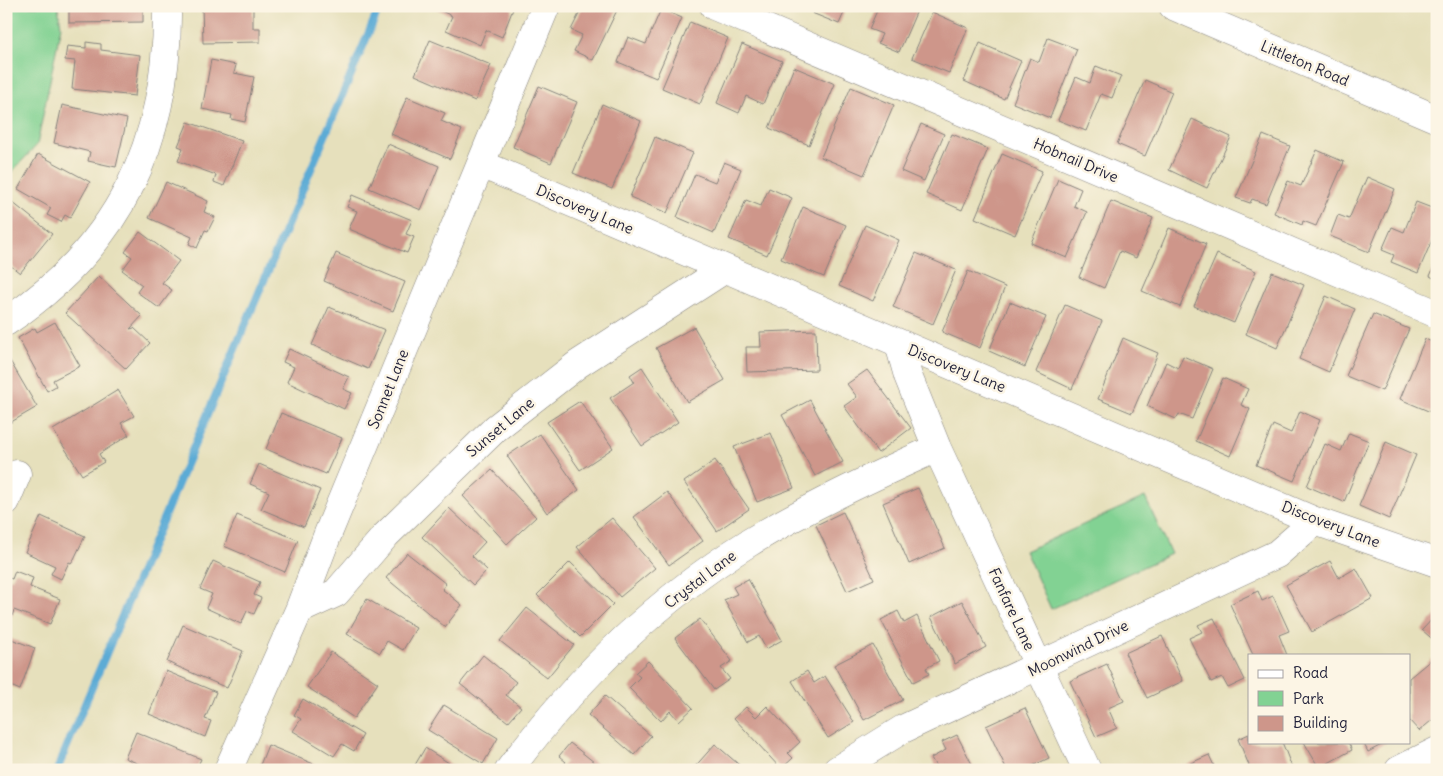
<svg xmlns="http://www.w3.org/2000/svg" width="1443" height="776" viewBox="0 0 1443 776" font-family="Delius,sans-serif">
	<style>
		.green { fill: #82d293; stroke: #527a67 }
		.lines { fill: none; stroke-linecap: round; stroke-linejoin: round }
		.stream { stroke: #5babd5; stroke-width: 8 }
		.building { fill: #ce968a }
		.minor-casing { stroke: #84817c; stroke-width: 29 }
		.minor { stroke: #fff; stroke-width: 28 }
		.labels { text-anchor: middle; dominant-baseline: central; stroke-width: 5; stroke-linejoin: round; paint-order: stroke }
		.street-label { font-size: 15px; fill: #22223b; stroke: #fcf5e5 }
	</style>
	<rect width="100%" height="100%" fill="#fcf5e5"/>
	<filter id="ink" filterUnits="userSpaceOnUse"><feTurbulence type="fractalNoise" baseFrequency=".02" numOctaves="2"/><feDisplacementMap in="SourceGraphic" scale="10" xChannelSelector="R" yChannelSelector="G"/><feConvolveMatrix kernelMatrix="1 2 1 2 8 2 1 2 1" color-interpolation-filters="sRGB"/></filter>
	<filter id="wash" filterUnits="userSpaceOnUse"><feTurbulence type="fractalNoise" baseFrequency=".0096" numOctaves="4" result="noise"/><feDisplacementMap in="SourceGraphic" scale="20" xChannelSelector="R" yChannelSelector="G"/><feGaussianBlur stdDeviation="1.12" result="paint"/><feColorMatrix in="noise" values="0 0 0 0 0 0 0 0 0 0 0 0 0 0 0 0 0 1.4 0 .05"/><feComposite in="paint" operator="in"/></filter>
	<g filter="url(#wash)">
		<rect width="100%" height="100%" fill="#e6e0bc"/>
		<path class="green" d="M6 6H58L61 26 37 145 6 178Z
			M1145 497 1171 554 1051 609 1025 551Z"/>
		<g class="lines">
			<path class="stream" d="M57 770 380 6"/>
		</g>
		<g id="blocks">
			<path class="building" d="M69 6H143V22L69 23Z
				M202 6H253V28H260V42L203 43Z
				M436 6H506L513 9 502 37 486 30 480 45 446 30 452 16 435 8Z
				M583 6H619L593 60 574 51 582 35 571 30Z
				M815 6H847L839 24 812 13Z
				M879 6H919L899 52 878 43 882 34 869 29Z
				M661 9 682 18 656 78 618 62 628 37 646 44Z
				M932 12 968 28 949 73 912 58Z
				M690 22 728 38 700 104 662 88Z
				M1048 38 1077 49 1050 118 1013 103 1030 58 1039 62Z
				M430 40 491 65 475 101 415 75Z
				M86 42 101 44V50L140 55 135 96 72 89 75 61 65 60 67 46 86 48Z
				M980 43 1021 61 1004 99 964 81Z
				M742 44 782 61 763 104 746 96 739 113 717 103Z
				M211 60 236 65 234 73 254 77 245 122 231 119 232 115 202 109Z
				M1096 66 1121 76 1112 98 1101 94 1086 131 1058 120 1076 77 1090 83Z
				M794 67 835 84 809 145 769 128Z
				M1145 80 1172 92 1145 156 1117 144Z
				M539 86 577 102 551 163 513 147Z
				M851 87 894 105 864 175 821 157Z
				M407 97 445 113 441 121 462 130 450 159 391 134Z
				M602 104 641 121 612 189 573 173Z
				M62 105 127 119 116 167 88 161 90 152 54 143Z
				M1192 119 1231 137 1207 188 1169 170Z
				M188 122 242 141 224 186 214 182 216 175 178 161 183 148 178 146Z
				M921 124 944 134 924 181 901 171Z
				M952 134 988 149 962 210 926 194Z
				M1263 135 1290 146 1266 204 1252 199 1250 203 1236 198Z
				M655 137 693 153 667 213 630 197Z
				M388 144 439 166 421 210 369 188Z
				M1317 150 1344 162 1316 226 1303 221 1302 225 1274 213 1288 181 1301 186Z
				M38 154 90 182 70 218 65 215 61 222 47 215 51 208 18 189Z
				M1002 154 1042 171 1015 235 975 218Z
				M724 162 741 169 714 233 677 217 695 174 715 182Z
				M1367 177 1395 189 1369 252 1330 236 1338 215 1349 219Z
				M1058 179 1081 189 1074 206 1087 212 1067 258 1031 243Z
				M166 182 208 201 204 212 215 217 208 231 205 230 197 248 189 244 192 237 149 218Z
				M769 188 792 198 767 255 729 239 746 200 761 206Z
				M352 195 412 220 406 234 414 237 407 253 349 229 357 211 347 207Z
				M7 198 52 234 20 273 6 262Z
				M1111 201 1153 218 1136 258 1120 251 1104 288 1079 277Z
				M1416 202 1437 210V228L1418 273 1391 262 1394 255 1382 250 1392 227 1404 232Z
				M803 207 846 225 824 277 781 259Z
				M865 225 899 240 873 301 839 286Z
				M1169 228 1206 244 1180 307 1142 291Z
				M140 232 179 261 162 283 172 290 159 308 137 292 142 285 122 270 132 257 125 252Z
				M336 253 405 282 393 311 324 281Z
				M916 253 956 270 933 324 893 307Z
				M1217 254 1256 271 1234 323 1194 306Z
				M1437 260V280L1430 276Z
				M968 271 1005 287 980 348 942 332Z
				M1272 272 1304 285 1277 348 1246 334Z
				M99 276 142 316 130 329 134 328 150 343 126 369 65 313Z
				M1326 296 1355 309 1329 372 1299 359Z
				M1010 302 1046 317 1025 367 989 351Z
				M1065 305 1102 321 1072 389 1036 372Z
				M329 307 385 330 368 369 312 345Z
				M1373 314 1409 329 1382 391 1346 376Z
				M55 322 80 366 53 380 56 386 47 391 18 338 35 328 37 332Z
				M694 327 725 380 687 402 656 348Z
				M816 330 817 370 747 372 746 347H761L760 332Z
				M1123 338 1158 353 1132 413 1098 399Z
				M1425 339 1437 344V403L1433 413 1400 399Z
				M289 349 349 377 343 389 352 393 344 409 287 382 294 367 283 362Z
				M6 354 37 407 6 425Z
				M1183 356 1213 369 1192 419 1179 414 1176 419 1147 406 1166 362 1178 368Z
				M642 367 678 422 642 446 610 398 634 382 630 375Z
				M867 370 911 428 878 453 844 406 857 397 847 384Z
				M1223 378 1248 389 1241 405 1250 409 1230 456 1196 441Z
				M118 390 134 416 121 423 129 435 99 454 104 462 82 475 53 430Z
				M810 400 843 462 815 476 782 415Z
				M580 401 613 448 580 470 547 422Z
				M1300 411 1320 420 1294 481 1256 465 1273 425 1291 433Z
				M281 413 342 438 326 474 266 449Z
				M771 433 794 488 757 502 734 447Z
				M1349 433 1369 441 1344 502 1307 486 1325 444 1341 451Z
				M540 434 579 490 547 513 507 456Z
				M1386 442 1416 455 1389 519 1359 506Z
				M715 460 749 509 717 531 684 482Z
				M259 464 320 490 304 527 261 509 269 492 250 484Z
				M492 470 536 517 507 544 463 496Z
				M918 488 945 548 909 564 883 503Z
				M667 492 703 541 669 565 634 517Z
				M449 508 485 542 472 556 487 570 473 585 422 537Z
				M843 512 874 579 847 591 816 525Z
				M237 515 298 540 285 572 224 546Z
				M41 516 85 536 74 559 71 563 69 562 61 579 51 574 55 566 25 552Z
				M612 518 655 568 620 597 577 547Z
				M407 553 446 584 442 589 462 605 445 627 386 578Z
				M213 561 260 582 254 595 261 598 254 614 247 611 241 624 206 608 212 594 200 589Z
				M1330 561 1339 578 1356 568 1373 598 1312 632 1286 585Z
				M570 562 613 604 580 637 537 595Z
				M15 571 33 578 30 587 60 599 50 624 14 610 12 616 6 614V577L12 579Z
				M748 579 782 640 766 649 759 636 748 642 724 600 737 594 733 587Z
				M1258 591 1262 601 1273 596 1289 631 1279 635 1287 655H1253L1230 604Z
				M367 599 416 628 403 650 387 641 380 653 347 634Z
				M962 601 986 647 955 664 931 617Z
				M527 608 574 645 547 678 500 641Z
				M898 611 904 623 917 616 939 661 926 668 929 674 913 682 881 620Z
				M1437 614V643L1422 630Z
				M1214 618 1245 680 1228 688 1222 677 1211 682 1189 638 1202 632 1198 625Z
				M700 619 732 661 721 668 730 679 714 690 675 638Z
				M183 625 243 651 227 688 167 662Z
				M1162 636 1183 681 1147 698 1125 653Z
				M6 637 35 648 20 690 6 684Z
				M873 645 903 700 864 720 834 665Z
				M331 652 378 683 354 718 307 687Z
				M483 655 516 682 506 695 521 707 508 722 460 684Z
				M1432 659 1437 665V716L1419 731 1409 720V678Z
				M648 661 693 708 679 721 670 711 661 721 629 688 640 677 635 673Z
				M1107 664 1124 701 1108 708 1117 728 1096 737 1070 681Z
				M166 671 216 692 205 719 211 721 205 737 149 714Z
				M807 671 814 683 825 676 854 722 828 738 792 681Z
				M605 696 651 736 634 755 588 715Z
				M303 699 363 735 354 751 342 744 334 756 293 731 301 719 294 715Z
				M444 705 498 738 483 764 428 730Z
				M767 706 800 742 788 753 793 758 781 769 734 718 746 707 756 717Z
				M1025 708 1049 758 1024 770H1007L986 726Z
				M136 732 201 759 196 770H153L125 758Z
				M1249 734V742H1282L1293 770H1251L1238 739Z
				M957 735 975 770H938L931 758 946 750 942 742Z
				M1304 742H1348L1352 750 1319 768Z
				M1363 742H1387L1368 752Z
				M570 743 604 770H559L566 762 559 756Z
				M715 744 745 770H692Z
				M268 745 328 770H258Z
				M425 748 460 770H412Z
				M1209 755 1216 770H1185L1184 766Z"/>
		</g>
	</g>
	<g filter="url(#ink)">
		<use href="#blocks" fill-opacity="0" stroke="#84817c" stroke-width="1"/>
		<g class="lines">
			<g class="minor-casing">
				<path id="minor" d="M714 6 1437 314
					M1173 6 1437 119
					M481 164 1315 521 1437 563
					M6 322C119 246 169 142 167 6
					M899 344 908 376 937 448 1087 770
					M6 501 17 474
					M299 610 336 593 386 535 496 428 578 364 725 269
					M228 770 299 610 329 531 546 6
					M509 770C574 682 654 602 747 544 808 507 872 477 937 448
					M837 770 903 729 1277 554 1315 521
					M1399 770 1437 751"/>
			</g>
			<use href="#minor" class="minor"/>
		</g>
	</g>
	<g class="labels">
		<g class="street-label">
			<text transform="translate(1305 63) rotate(23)">Littleton Road</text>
			<text transform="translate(1076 160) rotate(23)">Hobnail Drive</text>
			<text transform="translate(585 209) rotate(23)">Discovery Lane</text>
			<text transform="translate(957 368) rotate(22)">Discovery Lane</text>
			<text transform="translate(388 389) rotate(-68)">Sonnet Lane</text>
			<text transform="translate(500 427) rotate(-40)">Sunset Lane</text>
			<text transform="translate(1331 524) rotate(21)">Discovery Lane</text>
			<text transform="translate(700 579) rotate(-37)">Crystal Lane</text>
			<text transform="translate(1012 609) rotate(65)">Fanfare Lane</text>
			<text transform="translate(1078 648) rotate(-26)">Moonwind Drive</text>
		</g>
	</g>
	<rect width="1443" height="776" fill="none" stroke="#fcf5e5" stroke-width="25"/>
	<rect x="1248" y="654" width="162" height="90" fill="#fcf5e5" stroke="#a5a1a1"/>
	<rect x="1258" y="670" width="25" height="8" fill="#ffffff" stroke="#a5a1a1"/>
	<text x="1293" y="678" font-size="15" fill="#22223b">Road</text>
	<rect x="1258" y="691" width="25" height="15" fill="#82d293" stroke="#a5a1a1"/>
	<text x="1293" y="704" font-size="15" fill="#22223b">Park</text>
	<rect x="1258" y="716" width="25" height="15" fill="#ce968a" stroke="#a5a1a1"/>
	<text x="1293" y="728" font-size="15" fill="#22223b">Building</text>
</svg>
